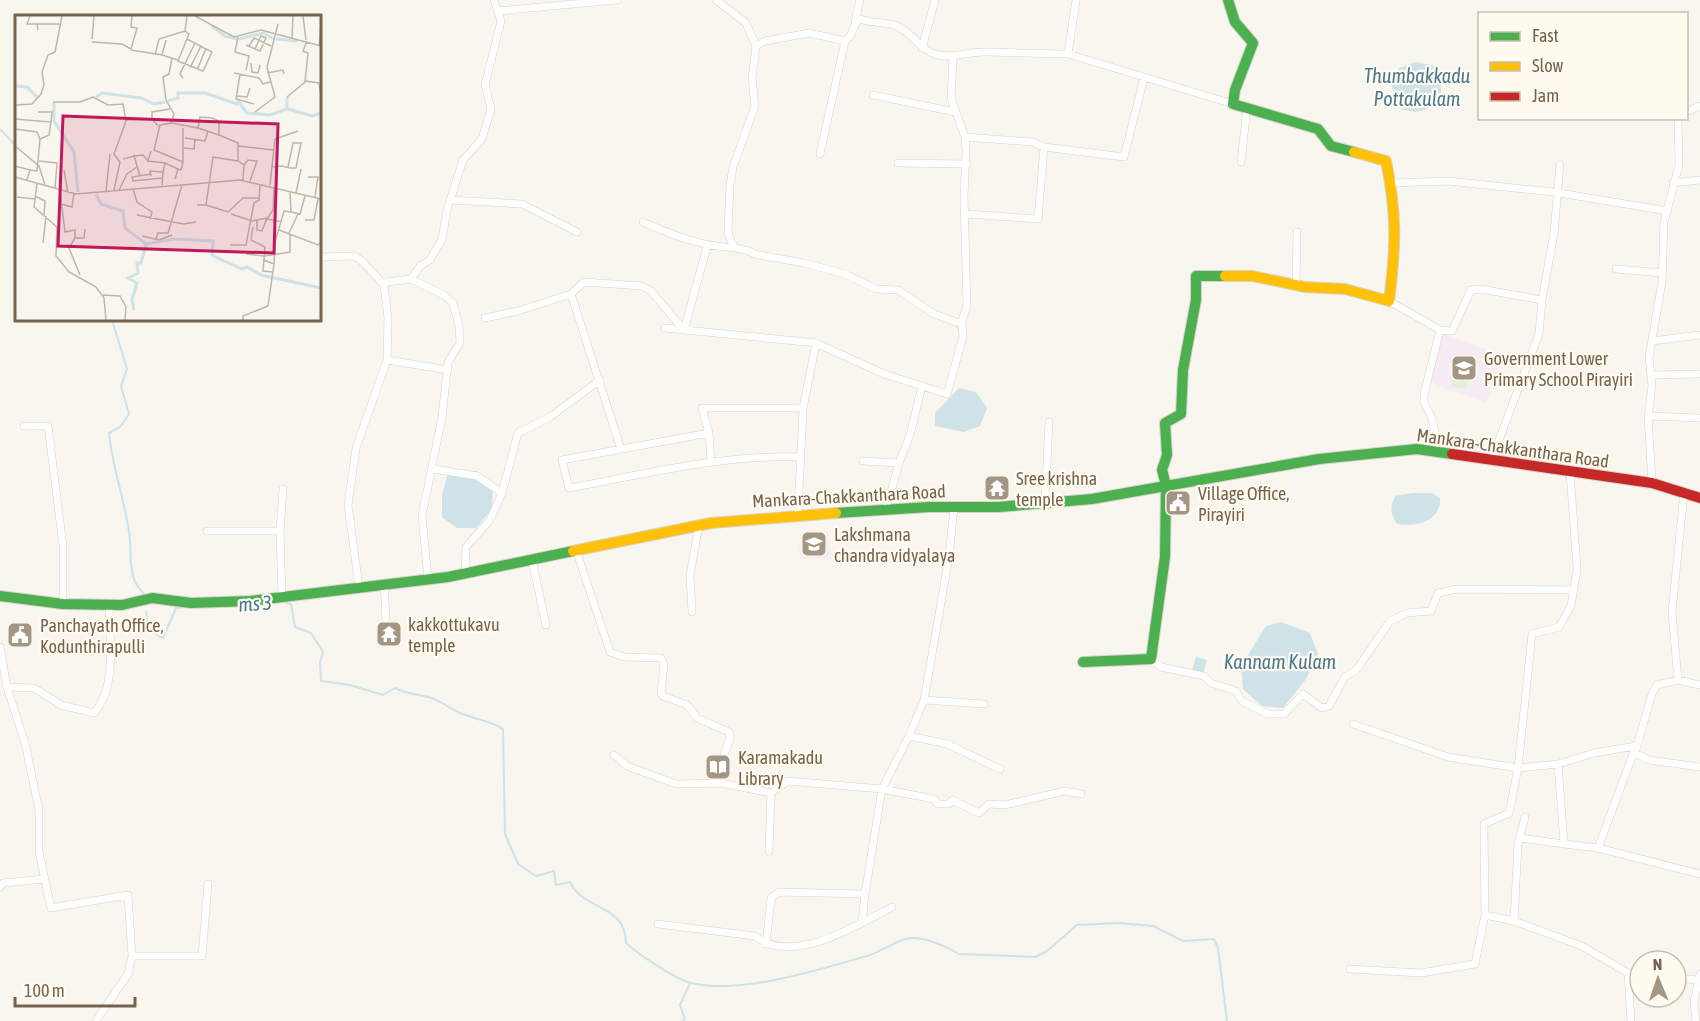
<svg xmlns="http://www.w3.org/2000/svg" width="1700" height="1021" viewBox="0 0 1700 1021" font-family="'Asap Condensed',sans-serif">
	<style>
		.education { fill: #f6edf4 }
		.green { fill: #e2efd9 }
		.water { fill: #cfe2e8 }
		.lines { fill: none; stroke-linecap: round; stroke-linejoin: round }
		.stream { stroke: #cfe2e8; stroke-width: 2 }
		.street-casing { stroke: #d8d3cc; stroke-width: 8 }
		.fast-casing { stroke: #d8d3cb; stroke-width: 12 }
		.slow-casing { stroke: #d8d3cb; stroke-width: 12 }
		.jam-casing { stroke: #d8d3cb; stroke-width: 12 }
		.street { stroke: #fefefc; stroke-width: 7 }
		.fast { stroke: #4caf50; stroke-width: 10 }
		.slow { stroke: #ffc107; stroke-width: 10 }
		.jam { stroke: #c62828; stroke-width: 10 }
		.labels { text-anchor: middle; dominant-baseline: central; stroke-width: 4.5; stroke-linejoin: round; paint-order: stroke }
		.poi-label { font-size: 18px; fill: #77634d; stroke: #fffbf0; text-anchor: start }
		.street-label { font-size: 18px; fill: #77634d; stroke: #fffbf0 }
		.water-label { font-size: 20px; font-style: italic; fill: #4a7991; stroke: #fffbf0 }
		.inset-river { fill: none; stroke: #cfe2e8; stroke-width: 3 }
		.inset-road { fill: none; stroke: #c0b7a9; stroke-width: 1.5 }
		.view { fill: #c2185b; fill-opacity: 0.15; stroke: #c2185b; stroke-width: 3 }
		.inset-edge { fill: none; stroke: #77634d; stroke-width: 3 }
	</style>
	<rect width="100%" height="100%" fill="#f8f6ee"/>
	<path class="education" d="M1441 333 1503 356 1486 403 1424 380Z
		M828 534 832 559H800L799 541Z"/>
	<path class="green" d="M1453 376 1468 379 1466 389 1451 386Z"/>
	<path class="water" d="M1416 62 1436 66 1441 72V95C1429 113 1416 115 1396 107L1392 86 1399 68Z
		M959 388 976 392 987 408 980 426 964 432 935 426V413Z
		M477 471 493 484 492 509 476 528H457L442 517V494L448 474Z
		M1412 493H1432L1440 498C1441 522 1416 527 1397 524 1390 513 1390 508 1395 496Z
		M1281 622 1310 633 1318 654 1306 679 1283 708 1262 706 1243 689 1241 666 1266 626Z
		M1196 657 1207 660 1203 674 1192 671Z"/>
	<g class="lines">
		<path class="stream" d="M0 129 16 146
			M112 320 127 369 121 386 129 414 120 427 109 433C112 466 124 498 129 532 132 548 128 566 135 582 138 588 143 591 145 597
			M283 602 291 604 295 627 311 633 323 652 320 662 321 681 350 685 383 695 395 688C407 694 416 694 428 697 440 700 448 707 458 712 473 719 489 720 503 729L505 834 518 864 536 876 554 871 556 885 570 882C583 911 626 904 626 943 638 954 675 979 691 983 740 995 822 969 870 955 883 951 899 938 912 938 927 938 946 946 959 954L1035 957 1047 951 1077 925 1118 923 1153 926 1183 941 1214 939 1218 948 1227 1021
			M146 612C148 626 149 632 163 638L176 608 185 607
			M682 1021 685 1019 680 1005 690 983"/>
		<g class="street-casing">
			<path id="street" d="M716 0 746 23 756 46
				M498 11 617 0
				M855 22 860 0
				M922 48 935 0
				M1068 54 1233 104
				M953 56 951 98 965 137 966 150 964 196 967 307 961 323
				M873 95 955 112
				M1686 112 1700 106
				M965 137 1033 142 1044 147 1124 157 1144 78
				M820 154 845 41
				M1241 162 1247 108
				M898 163 967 164
				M1392 183 1448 181 1553 192 1668 211
				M1673 183 1700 180
				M450 200 522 204 577 232
				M966 214 1038 219 1044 147
				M643 222C674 236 701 246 735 248
				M320 257 355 256 364 263 384 285 388 318 387 360 356 448 348 505 359 587
				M1616 269 1662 273
				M384 285 387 282 411 279
				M1296 285 1297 232
				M571 294 584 282 642 286 651 291 684 330 707 247
				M1542 300 1554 233 1560 165
				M1389 301 1440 330 1424 394V402L1432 418 1439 453
				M485 318 518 311 571 294 621 449
				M665 328 816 343 803 408
				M1440 330 1452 331 1471 290 1481 289 1542 300 1539 334 1491 461
				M1652 341 1700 335
				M816 343 884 374 922 386 910 435 899 463
				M387 360 448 370
				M1651 375 1700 374
				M922 386 947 394 963 337 962 324 934 314 898 290 876 289 845 274 804 263 754 254 749 251 735 248 729 237 728 229 730 185 733 167 755 106 752 78 756 46 765 41 809 33 845 41C854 36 852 24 860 19 872 24 886 21 897 26 913 33 920 51 938 55 953 58 969 52 984 52 1013 52 1041 54 1068 54L1076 0
				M1648 416 1700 418
				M24 426H48L63 546V604
				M709 433 562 460 569 488C646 474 723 454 801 457
				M863 461 899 463 886 509
				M711 462 709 433 702 408H803L798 514
				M433 469 477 476 502 493
				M1652 483 1648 416 1652 386 1649 357 1662 282 1664 222 1679 165 1678 118
				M1045 503 1049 422
				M207 531H280
				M576 550 610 652 624 657 661 658 664 664 661 693 663 696 687 705 697 718 729 732 730 738 714 783
				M532 560 546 625
				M465 574 466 547 490 520 502 493 518 433 550 417 600 380
				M428 579 422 516 442 417 448 362 460 343 459 326 453 303 444 295 411 279 420 266 430 260 442 239 447 210 463 160 482 139 491 109 485 85 501 21 494 0
				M384 584 387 638
				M282 596 280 531 283 489
				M692 612 690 575 699 525
				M0 647 7 687 25 743 39 810V852L51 908 128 895 132 956H202L208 884
				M1151 659 1161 667 1204 676 1211 683 1236 691 1242 701 1268 714H1284L1303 694 1322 708 1329 706 1345 677 1357 669 1390 621 1407 613 1431 611 1438 593 1457 589 1574 590
				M1678 680 1672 612 1684 493
				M1700 685 1678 680 1657 685 1652 694 1635 753 1649 760 1700 767
				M7 687 34 688 61 705 94 713C118 685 109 639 109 604
				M924 700 984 704
				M1353 724 1448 757 1518 768 1558 764 1594 753 1636 746 1598 848 1564 844 1558 764
				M909 736 947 744 1000 769
				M614 755 627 766 676 784 721 783 771 793
				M1525 817 1518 844 1514 921 1582 946 1628 973 1631 1021
				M1520 838 1564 844
				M1598 848 1700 874
				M769 851 771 793 788 781 882 789 934 799 938 804H949L952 800 979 813 989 804 1005 805 1065 791 1081 794
				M0 887 3 883 44 879
				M1485 915 1514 921
				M862 923 865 894
				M658 924 755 936C792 966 856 926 892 907
				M766 944 771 898 779 892 865 894 882 789 909 736 924 700 949 557 954 507
				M1350 969 1421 973 1475 964 1485 915 1484 824 1509 813 1518 768 1532 634 1559 627 1571 606 1577 569 1570 472
				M1628 973 1640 974
				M1676 978 1699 980
				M96 1021 128 974 132 956
				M1696 1021 1694 1002 1700 974"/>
		</g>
		<g class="fast-casing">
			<path id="fast" d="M1228 0 1235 22 1253 43 1235 90 1233 104 1318 129 1331 146 1354 152
				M836 513 929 507H999L1092 499 1319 459 1417 449 1452 454
				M0 596 63 604 122 605 152 598 191 603 250 601 448 577 573 551
				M1083 662 1151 659 1165 557 1166 485 1162 470 1167 455 1165 423 1181 414 1183 370 1196 300V276H1225"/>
		</g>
		<g class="slow-casing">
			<path id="slow" d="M1225 276H1252L1305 287 1345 289 1389 301C1396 247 1397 214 1386 161L1354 152
				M573 551 711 523 836 513"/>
		</g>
		<g class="jam-casing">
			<path id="jam" d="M1452 454 1652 483 1700 498"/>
		</g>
		<use href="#street" class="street"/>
		<use href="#fast" class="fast"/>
		<use href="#slow" class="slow"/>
		<use href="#jam" class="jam"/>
	</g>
	<defs>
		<g id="school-square" transform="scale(1.35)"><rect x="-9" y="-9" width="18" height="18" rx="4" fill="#a49685" stroke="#fffbf0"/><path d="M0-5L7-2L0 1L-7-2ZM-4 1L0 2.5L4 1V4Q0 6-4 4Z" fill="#fff"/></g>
		<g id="temple-square" transform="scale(1.35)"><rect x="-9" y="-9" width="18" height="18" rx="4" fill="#a49685" stroke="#fffbf0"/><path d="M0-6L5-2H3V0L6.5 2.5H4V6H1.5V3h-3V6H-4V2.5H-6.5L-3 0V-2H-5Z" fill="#fff"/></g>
		<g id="civic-square" transform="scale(1.35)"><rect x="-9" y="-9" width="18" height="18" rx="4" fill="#a49685" stroke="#fffbf0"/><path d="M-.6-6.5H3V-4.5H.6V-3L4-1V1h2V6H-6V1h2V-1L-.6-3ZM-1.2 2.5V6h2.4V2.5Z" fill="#fff"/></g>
		<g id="library-square" transform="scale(1.35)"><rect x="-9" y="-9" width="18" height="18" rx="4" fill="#a49685" stroke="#fffbf0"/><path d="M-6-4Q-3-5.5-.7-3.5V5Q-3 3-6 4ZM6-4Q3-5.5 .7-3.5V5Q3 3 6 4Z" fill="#fff"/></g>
	</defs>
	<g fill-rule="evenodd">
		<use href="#school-square" x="1464" y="368"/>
		<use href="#temple-square" x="997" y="488"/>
		<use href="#civic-square" x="1178" y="503"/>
		<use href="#school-square" x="814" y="544"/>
		<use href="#temple-square" x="389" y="634"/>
		<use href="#civic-square" x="20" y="635"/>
		<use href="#library-square" x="718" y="767"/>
	</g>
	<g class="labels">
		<g class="poi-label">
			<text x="1484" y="358">Government Lower<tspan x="1484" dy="21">Primary School Pirayiri</tspan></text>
			<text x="1016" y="478">Sree krishna<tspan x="1016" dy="21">temple</tspan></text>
			<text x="1198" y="493">Village Office,<tspan x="1198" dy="21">Pirayiri</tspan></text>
			<text x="834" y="534">Lakshmana<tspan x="834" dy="21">chandra vidyalaya</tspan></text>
			<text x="408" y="624">kakkottukavu<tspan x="408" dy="21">temple</tspan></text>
			<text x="40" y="625">Panchayath Office,<tspan x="40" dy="21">Kodunthirapulli</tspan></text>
			<text x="738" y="757">Karamakadu<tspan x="738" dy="21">Library</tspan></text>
		</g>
		<g class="street-label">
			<text transform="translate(1513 448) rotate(8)">Mankara-Chakkanthara Road</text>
			<text transform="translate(849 496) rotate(-3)">Mankara-Chakkanthara Road</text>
		</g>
		<g class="water-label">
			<text x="1417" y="75">Thumbakkadu<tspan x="1417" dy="23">Pottakulam</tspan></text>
			<text transform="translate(255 603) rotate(-4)">ms 3</text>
			<text x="1280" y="661">Kannam Kulam</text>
		</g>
	</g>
	<g transform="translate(15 15)">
		<rect width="306" height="306" fill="#f8f6ee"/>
		<path class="inset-river" d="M197 11 210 21 222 24M224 24 248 18 259 24M261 24 283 26M0 71 12 72 22 82M81 82 87 78 126 83 139 89 150 87M153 86 163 83V78H190L222 89 223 86 232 98 255 100 272 94V82M39 88V106L59 137 63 177M273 94 297 101 306 98M81 179 86 189 108 196 110 213 131 229 159 224 198 226 197 240 209 246 227 254 232 252 246 260 306 273M119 295 117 284 122 268 113 263 123 258 122 248H126L131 230"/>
		<path class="inset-road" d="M15 1 12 9H22M180 1 219 22 246 15 306 31M288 1 291 25M23 15 22 9H45M223 22 220 37 234 41 231 55M277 23 278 1M77 24 79 1M172 24 197 37 188 56 163 46 174 19 170 16 172 1M151 25 147 40 163 45M77 27 107 29 116 34 122 13 116 12 117 1M231 30 245 36 251 23 246 21 240 34M234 31 239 23 256 31M304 31 306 10M116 35 147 40M140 40 144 24 170 16M236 48 237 57 243 58 245 50M175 53 186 31M183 53 191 33M219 58 244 63 248 69 255 67M252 58 268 55 269 59M225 59 221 84 239 89M168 63 165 59 180 28M290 66 304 68 306 80M222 81 232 82 235 73M272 82 290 67 293 38 288 36 292 26M38 87H65L78 82 93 90 108 89 111 106 99 139 105 147 99 175M0 90 17 89 26 79 29 70 27 57 33 40 40 37 47 1M240 97 260 82 252 52 263 9M0 104 36 107 37 97H23M137 104V97L155 94M111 105 137 104 143 111M156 108 159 99 151 85 148 62 154 59 157 43M183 113 204 120M0 114 22 117 25 124M170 123 190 126 193 116M0 131 24 151 30 170M223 131 258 135M169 133 179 134 180 125M119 141 128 140 133 146 136 136M108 144 119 141 125 161M24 146 42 148 40 173M133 146 150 148 148 157M223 146 229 150 228 165M168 147V113M150 148 163 154 160 164M229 150 233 145 242 146 235 166M0 151 15 155 12 165M256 152 267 151 275 153H281L286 128H278L273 152M163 154 166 155 168 147 139 135 145 110 157 108 183 113 185 102 197 103 204 106V120L223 128V146L198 142 191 190H182M15 155 22 156 25 124 34 120 36 107M49 155 53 178M136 159 117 162 118 166 147 163M136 161 135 156 148 157 147 170M0 162 61 179 225 165 306 184M293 162H303L300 182M22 168 19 192 42 212 41 241 54 257 81 272 89 283 91 305M255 170 260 124 283 116M259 173 258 195 252 204 267 207M118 174 122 187 137 197 135 204M104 175 112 159 122 152M91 176 95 139M45 177 50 217 60 215V223H69L70 214M281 178 286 154M20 181 30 186 29 200M2 182 20 184M46 189 57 192 59 178M191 190 213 197 228 183H244M276 197 285 199 290 181M216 199 237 206 252 203 247 216 242 215V205M122 200 168 209 181 207M290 205H299L303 184M238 212 236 225 250 232 248 256 257 257M264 215 303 230 306 227M274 218 283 199M127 221 144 225 157 220M60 223 54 233 65 260M141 224 143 218H153L167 170M28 228 31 201M215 230H231L239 188 244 185 245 170M231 239 249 241M250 241 275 237V219M259 249 260 227 269 196 276 197 275 177M88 280 105 281 111 292 110 305M228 305V301L253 291 259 249 249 245"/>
		<path class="view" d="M48 101 263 109 259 238 43 231Z"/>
		<rect width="306" height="306" class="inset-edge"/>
	</g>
	<rect x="1478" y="12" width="210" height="108" fill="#fffbf0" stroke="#c9beaf" stroke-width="1.5"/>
	<rect x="1490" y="32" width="30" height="9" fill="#4caf50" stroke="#c9beaf" stroke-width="1.5"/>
	<text x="1532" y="42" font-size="18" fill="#77634d">Fast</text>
	<rect x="1490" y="62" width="30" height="9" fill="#ffc107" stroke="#c9beaf" stroke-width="1.5"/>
	<text x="1532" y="72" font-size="18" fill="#77634d">Slow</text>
	<rect x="1490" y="92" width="30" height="9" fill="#c62828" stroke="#c9beaf" stroke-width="1.5"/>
	<text x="1532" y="102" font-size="18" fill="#77634d">Jam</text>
	<g transform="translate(1658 979) rotate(358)"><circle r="28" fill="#fffbf0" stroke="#c9beaf" stroke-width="1.5"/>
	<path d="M0-4.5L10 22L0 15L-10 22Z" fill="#a49685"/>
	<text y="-9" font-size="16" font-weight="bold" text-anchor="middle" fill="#77634d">N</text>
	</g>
	<path d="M15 997v9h120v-9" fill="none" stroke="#77634d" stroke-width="3"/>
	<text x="24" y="997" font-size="18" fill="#77634d" stroke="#fffbf0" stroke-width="4.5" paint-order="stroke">100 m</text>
</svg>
